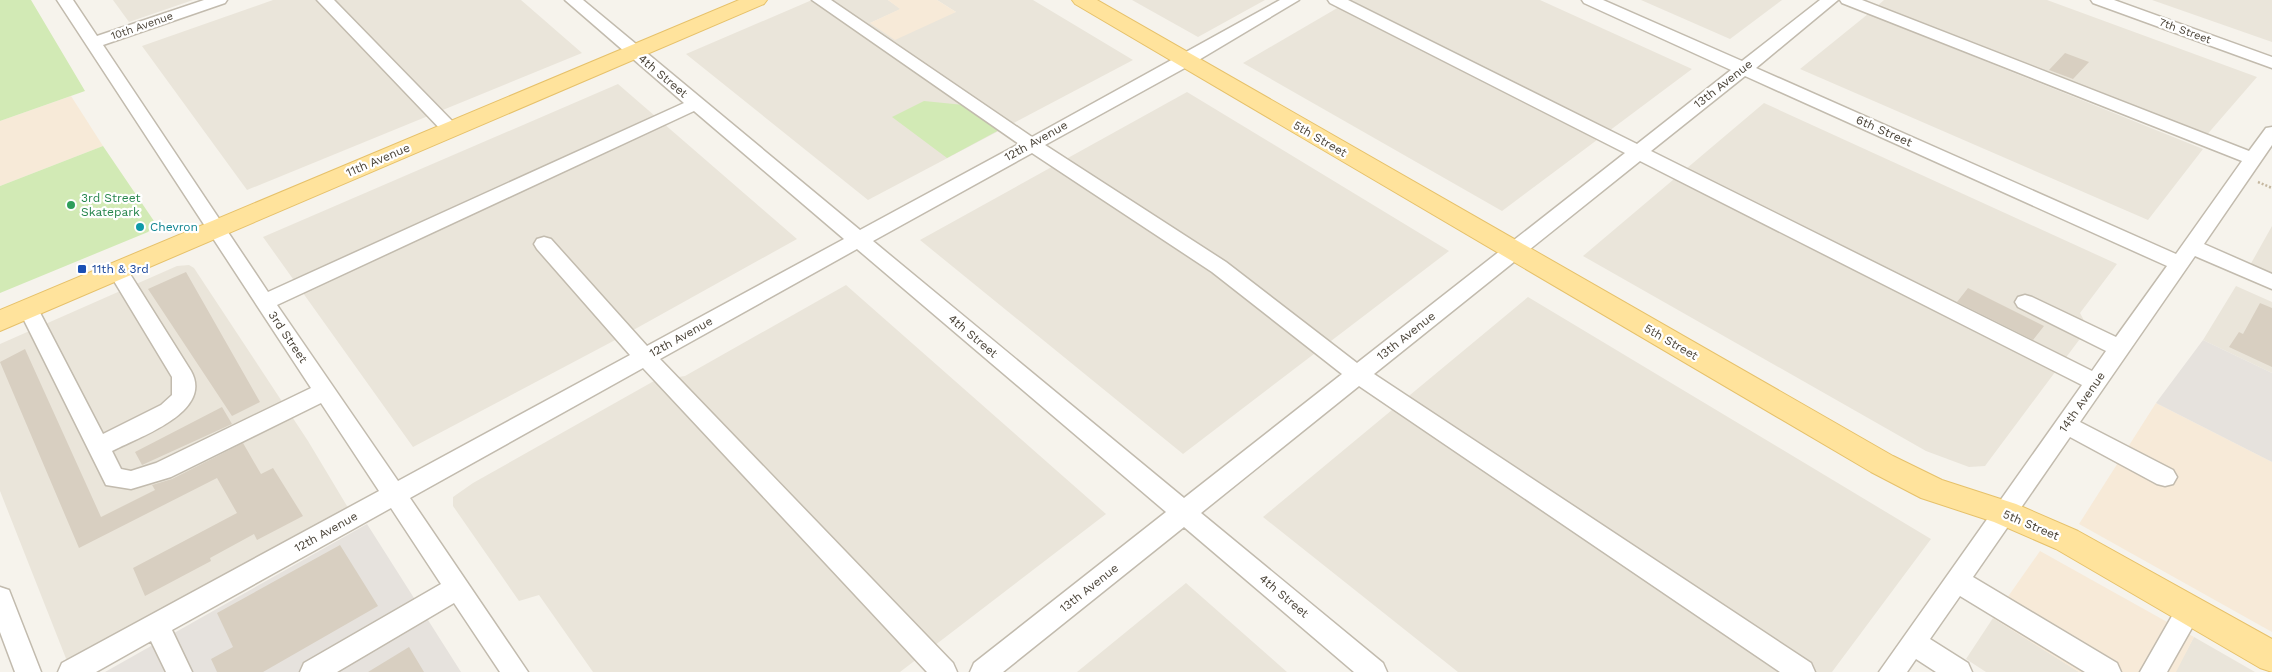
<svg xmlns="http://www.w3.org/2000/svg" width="2272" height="672" viewBox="0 0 2272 672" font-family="'Work Sans',sans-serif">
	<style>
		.residential { fill: #eae5da }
		.commercial { fill: #f7ead8 }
		.industrial { fill: #e6e2dd }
		.green { fill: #d2eab5 }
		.building { fill: #d8cfc1 }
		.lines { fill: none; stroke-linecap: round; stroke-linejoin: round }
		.minor-casing { stroke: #c2bbae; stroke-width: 3 }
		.major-casing { stroke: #e6c16a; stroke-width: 2 }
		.path { stroke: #c4b79f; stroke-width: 2.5; stroke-dasharray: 2 2; stroke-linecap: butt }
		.minor { fill: #fff; fill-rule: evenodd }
		.major { fill: #ffe39c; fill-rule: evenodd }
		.leisure-dot { fill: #2e9e5b; stroke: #fff; stroke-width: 2 }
		.culture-dot { fill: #0f9aa8; stroke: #fff; stroke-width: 2 }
		.transit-dot { fill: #1a4fb4; stroke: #fff; stroke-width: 2 }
		.labels { text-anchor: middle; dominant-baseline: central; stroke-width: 4.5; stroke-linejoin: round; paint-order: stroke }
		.far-street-label { font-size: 11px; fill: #4b4439; stroke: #fff }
		.street-label { font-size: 12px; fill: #4b4439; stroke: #fff }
		.leisure-label { font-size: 12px; fill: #27864d; stroke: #fff; text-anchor: start }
		.culture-label { font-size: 12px; fill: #0d838f; stroke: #fff; text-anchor: start }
		.transit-label { font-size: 12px; fill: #164399; stroke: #fff; text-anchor: start }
	</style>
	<rect width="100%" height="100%" fill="#f6f3ec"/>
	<path class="residential" d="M113 0H193L129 22Z
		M273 0H521L582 53 247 190 142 46Z
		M812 0H888L901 9 870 23 956 12 937 0H1033L1133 60 868 200 686 54Z
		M1132 0H1265L1198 37Z
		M1351 0H1540L1692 69 1502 211 1243 63Z
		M1641 0H1782L1730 39Z
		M1884 0H2047L2257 77 2205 137 1875 8Z
		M2152 0H2272V42Z
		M1868 14 2203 149 2148 220 1800 69Z
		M618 84 797 239 619 338 413 447 263 237Z
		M1187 92 1449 251 1183 454 920 240Z
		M1764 103 2117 264 2080 313 2088 328 1985 466 1969 467 1926 451 1583 256Z
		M2272 226V277L2249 267Z
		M189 265 194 268 308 441 350 511 67 661 0 491V344L177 266Z
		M846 285 1106 514 900 672H593L539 595 519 601 453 506V497L473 483 654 381 685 376Z
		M2236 286 2272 302V373L2203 340Z
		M1528 297 1931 539 1832 672H1458L1263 517Z
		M1186 583 1287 672H1077Z
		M1993 618 2079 672H1986L1966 659Z
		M2194 637 2255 672H2175Z"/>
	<path class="commercial" d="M888 0H937L956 12 895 40 870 23 900 9Z
		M71 96 103 146 0 186V121Z
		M2156 403 2272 462V632L2079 524Z
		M2040 551 2194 637 2176 672H2079L1993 618Z"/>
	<path class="industrial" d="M2203 340 2272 373V462L2156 403Z
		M367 524 461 672H105Z"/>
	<path class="green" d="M0 0H31L85 91 0 121Z
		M924 101 964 105 1001 129 947 158 892 117Z
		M103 146 156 224 148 232 0 293V186Z"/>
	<path class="building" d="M2065 53 2089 62 2073 79 2049 70Z
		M186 272 260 402 232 416 148 289Z
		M1968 288 2044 326 2033 340 1957 302Z
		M2260 303 2272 308V367L2229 347 2239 332 2243 334Z
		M25 349 101 517 155 490 152 485 172 479 243 443 261 474 273 468 303 516 257 540 254 534 210 558 211 561 145 596 133 568 237 513 217 478 79 548 0 362Z
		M222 407 232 424 142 465 135 452Z
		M340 545 378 606 263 672H217L211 659 233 647 217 613Z
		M409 647 424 672H368Z"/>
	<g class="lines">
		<g class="minor-casing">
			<path id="minor" d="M57 0H73L97 36 204 0H227L225 3 103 45 268 292 684 103 565 0H583L860 230 1019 144 812 0H831L1032 137 1280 0H1299L1192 64 1045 145 1226 262 1357 363 1625 153 1330 3 1328 0H1348L1637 144 1731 70 1584 3 1582 0H1603L1742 61 1820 0H1838L1756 68 2176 254 2242 161 1842 3 1840 0H1862L2249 151 2266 128 2272 127V145L2204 244 2272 274V289L2195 256 2080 422 2173 470 2177 477 2173 484 2165 486 2157 484 2070 437 1973 577 2117 663 2121 672H2085L1960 596 1930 639 1968 663 1972 672H1936L1916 659 1907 672H1879L2082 385 1640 161 1374 374 1811 663 1815 672H1780L1359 386 1201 513 1383 663 1387 672H1354L1184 527 1003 672H970L974 663 1166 512 857 249 660 359 953 663 957 672H927L643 368 410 498 528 672H500L454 603 337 672H300L304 663 441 584 391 508 172 630 192 672H166L151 641 96 672H58L62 663 379 491 321 403 171 477 131 489 106 485 18 308 21 303 28 301 35 303 103 434 161 405 172 395V377L108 271 111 266 118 264 125 266 191 371C214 412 139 437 112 451L121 469 131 471 156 463 311 388ZM1745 76 2167 266 2116 337 2032 297 2025 295 2018 297 2015 302 2018 307 2106 351 2092 371 1651 151ZM694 111 844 239 647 346 551 239 544 237 537 239 534 244 537 249 630 355 398 481 277 305ZM1032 153 1212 272 1342 374 1184 498 873 241Z
				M317 0H334L457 126 460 130 457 134H445Z
				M2091 0H2114L2272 57V68L2093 3Z
				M0 587 9 590 41 672H15L0 632Z
				M2189 599 2198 602 2202 610 2167 672H2140L2180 602Z"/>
		</g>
		<g class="major-casing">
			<path id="major" d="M739 0H767L764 4 0 331V310Z
				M1072 0H1097L1893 456 1942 480 2016 504 2078 531 2272 639V672L2260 668 2056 549 1994 522 1921 498 1871 472 1075 4Z"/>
		</g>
		<path class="path" d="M2258 182 2272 188"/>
		<use href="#minor" class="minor"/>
		<use href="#major" class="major"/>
	</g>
	<circle class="leisure-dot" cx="71" cy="205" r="5"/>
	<circle class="culture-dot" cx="140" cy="227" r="5"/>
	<rect class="transit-dot" x="77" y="264" width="10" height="10" rx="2.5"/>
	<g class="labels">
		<g class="far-street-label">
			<text transform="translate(142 26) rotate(-19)">10th Avenue</text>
			<text transform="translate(2185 31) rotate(20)">7th Street</text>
		</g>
		<g class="street-label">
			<text transform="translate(663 76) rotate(40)">4th Street</text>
			<text transform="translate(1723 84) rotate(-38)">13th Avenue</text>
			<text transform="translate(1884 131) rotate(24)">6th Street</text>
			<text transform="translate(1320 139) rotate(30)">5th Street</text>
			<text transform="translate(1036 141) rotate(-29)">12th Avenue</text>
			<text transform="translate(378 160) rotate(-23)">11th Avenue</text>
			<text transform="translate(973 336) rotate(40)">4th Street</text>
			<text transform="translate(1406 336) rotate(-38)">13th Avenue</text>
			<text transform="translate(288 337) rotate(56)">3rd Street</text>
			<text transform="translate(681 337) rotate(-29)">12th Avenue</text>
			<text transform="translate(1671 342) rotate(30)">5th Street</text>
			<text transform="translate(2082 402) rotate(-55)">14th Avenue</text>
			<text transform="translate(2031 525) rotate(23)">5th Street</text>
			<text transform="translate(326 532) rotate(-29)">12th Avenue</text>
			<text transform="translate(1089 588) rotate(-38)">13th Avenue</text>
			<text transform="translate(1284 596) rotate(40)">4th Street</text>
		</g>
		<g class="leisure-label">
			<text x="81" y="198">3rd Street<tspan x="81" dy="14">Skatepark</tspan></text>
		</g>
		<g class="culture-label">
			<text x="150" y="227">Chevron</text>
		</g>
		<g class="transit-label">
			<text x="92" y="269">11th &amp; 3rd</text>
		</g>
	</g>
</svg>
